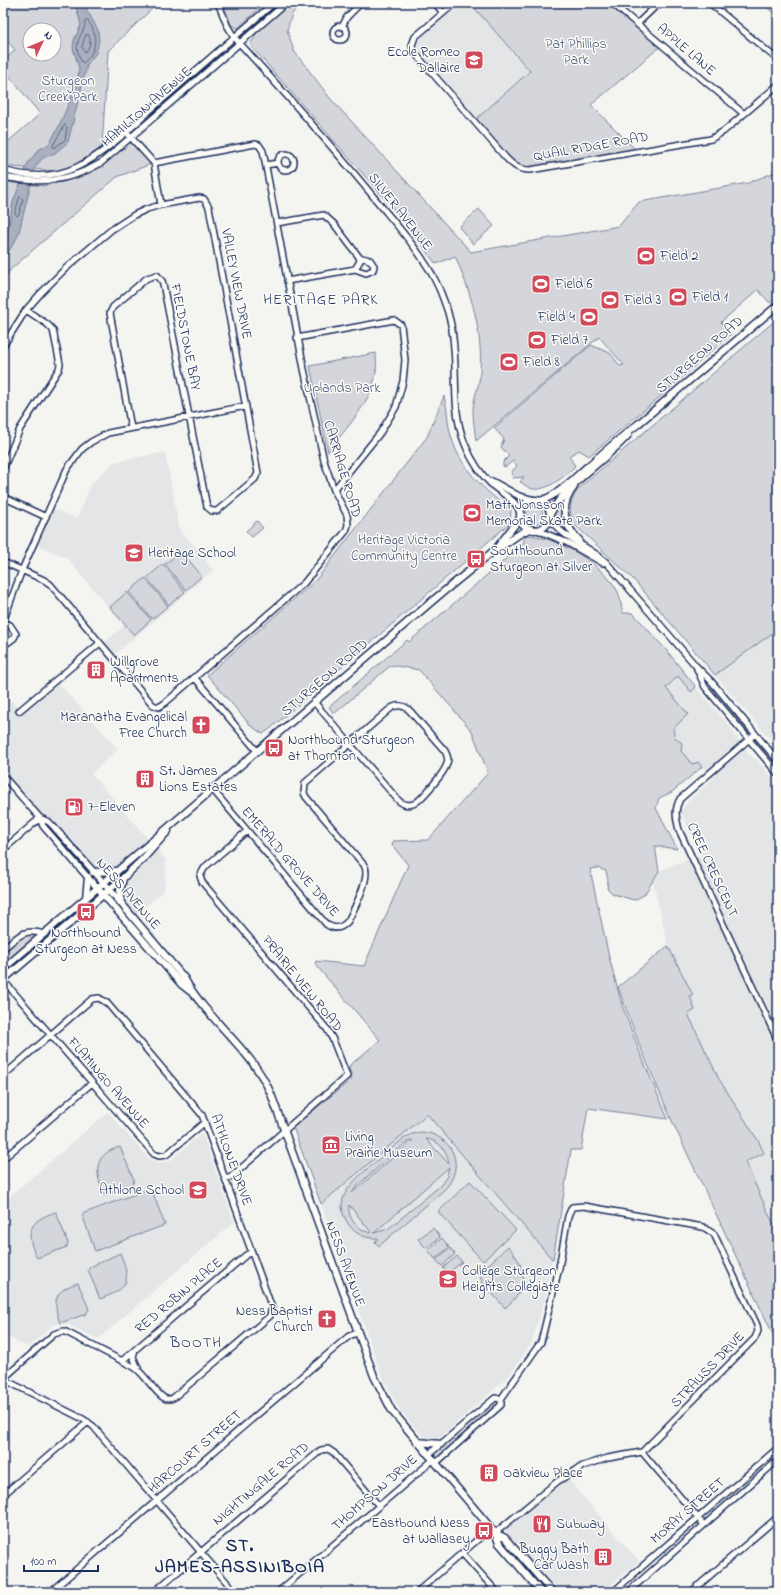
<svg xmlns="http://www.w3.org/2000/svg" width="781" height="1595" viewBox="0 0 781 1595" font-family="'Indie Flower',sans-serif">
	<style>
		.built { fill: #e4e5e6 }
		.green { fill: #d4d6db; stroke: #78829c; fill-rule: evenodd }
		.water { fill: #aab0bf; stroke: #717c98 }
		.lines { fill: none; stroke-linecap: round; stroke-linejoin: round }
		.shore { stroke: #546385; stroke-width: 1 }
		.minor-casing { stroke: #1b2f5e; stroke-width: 8 }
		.major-casing { stroke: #1b2f5e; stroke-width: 9 }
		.minor { stroke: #fdfcf7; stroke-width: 5 }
		.major { stroke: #fdfcf7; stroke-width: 6 }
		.labels { text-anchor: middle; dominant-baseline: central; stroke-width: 3; stroke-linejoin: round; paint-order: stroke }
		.park-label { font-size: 14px; fill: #49597d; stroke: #fdfcf7 }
		.street-label { font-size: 14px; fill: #1b2f5e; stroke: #fdfcf7 }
		.poi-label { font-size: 14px; fill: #1b2f5e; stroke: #fdfcf7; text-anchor: start }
		.neighbourhood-label { font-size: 15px; letter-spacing: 1px; fill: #1b2f5e; stroke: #fdfcf7 }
		.district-label { font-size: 18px; font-weight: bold; letter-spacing: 1px; fill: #1b2f5e; stroke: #fdfcf7 }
	</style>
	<rect width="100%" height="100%" fill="#f4f4f1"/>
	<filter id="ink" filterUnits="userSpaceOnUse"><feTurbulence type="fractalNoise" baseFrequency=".025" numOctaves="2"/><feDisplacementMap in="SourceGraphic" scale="8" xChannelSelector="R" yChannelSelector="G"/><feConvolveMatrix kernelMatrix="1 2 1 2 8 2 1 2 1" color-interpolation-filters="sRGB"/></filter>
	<g filter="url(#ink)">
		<path class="built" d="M460 3H470L530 71 476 119 418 50 419 39Z
			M165 452 180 532 197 548H220L205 560 213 570 112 657 102 645 124 626 67 558 35 544 50 508 77 518 91 484 114 462Z
			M778 629V748L715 675Z
			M678 676 691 692 696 687 730 727 735 736 749 754 758 761 778 785V1230L771 1219 745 1162 764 1153 759 1142 719 1079 688 1014 690 996 692 994 668 946 653 881 659 871 677 863 701 856 681 812 687 802 713 779 698 762 692 764 681 751 675 738 673 729 688 714 665 688Z
			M57 682 118 749 91 774 151 842 118 871 93 872 40 818 3 773V692L20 711Z
			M154 846 166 860 165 885 162 892 133 917 109 889Z
			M108 1112 149 1159 160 1163 170 1161 202 1133 234 1222 98 1339 67 1324H55L28 1347 3 1335V1202Z
			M426 1113 552 1259 545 1299 531 1344 510 1375 431 1446 399 1409 381 1373 321 1204Z
			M565 1476 639 1561 603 1592H557L502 1527Z"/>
		<path class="green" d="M3 3H158L108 51 102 147 78 164 55 171 3 166V146L40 114 3 68V61L15 50 3 36ZM30 30H54V54H30Z
			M223 3H265L238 28 231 25Z
			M292 3H303L292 14 287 30 294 51 330 98 471 252 619 226 639 202 748 183 778 171V296L770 303 758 290 721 322 731 334 655 401 589 456 579 450 569 456 575 466C566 475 548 491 534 489 529 489 524 484 520 482L524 477 513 478 512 471 517 466 513 461 505 467 503 466V462L509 456 501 447 504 439 494 428 591 345 610 353 620 366 624 365 599 337 476 441C475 431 473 421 473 411 473 398 480 385 480 372 483 331 471 293 455 256L436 264 399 215 250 45 257 32Z
			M470 3H612L662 45 591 105 637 151 530 170 517 168 474 121 530 71Z
			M762 3H778V17Z
			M127 143H132L134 145 151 164 117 177 11 269 3 280V180L14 183 45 186 47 184C82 181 101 165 127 143Z
			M479 209 494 226 473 244 459 227Z
			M778 318V629L715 675 633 579 574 524C567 510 571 499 580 487Z
			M376 353C376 359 377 366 376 372 372 402 346 428 328 452L310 366Z
			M444 396C448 409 447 423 451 436 461 470 484 490 511 510L510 523 271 728 263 734 251 726 207 675 316 580 427 437Z
			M564 498 561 513 567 530 565 531C548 519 554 512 564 498Z
			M525 515a9 9 0 1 1 18 0a9 9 0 1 1-18 0Z
			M257 521 263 528 252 537 246 531Z
			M525 535C554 535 605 565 618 592 621 599 621 607 623 613H633L667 651 696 687 691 692 678 676 666 688 688 714 673 729 675 738 682 743 681 751 692 764 698 762 702 767 672 792 659 798 656 808 677 849 655 846 659 871 644 895 634 900 613 894 607 888 608 880 606 871 598 868 590 869 609 957 622 1005 638 1048 668 1119 588 1108 581 1150H571L553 1259H552L427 1114 321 1204 293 1127 352 1079 349 1066 380 1040 315 964 316 961 364 966 408 865 392 845 393 841 428 840 488 773 472 731 419 670 391 665 334 714 329 707 407 640 409 642 523 544Z
			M181 551 202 576 186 590 165 564Z
			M163 564 185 592 169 605 147 578Z
			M145 578 168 606 152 619 129 592Z
			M127 592 151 620 134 635 110 607Z
			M3 622 10 625 16 634 3 646Z
			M40 818 49 822 78 854 72 859Z
			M167 832 109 889 104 883Z
			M50 929 56 935 3 980V949L20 934H44Z
			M668 946 693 995 690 996 695 1010 688 1014 719 1079 759 1142 764 1153 745 1162 771 1219 778 1230V1345L672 1121 639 1044 618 987Z
			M422 1132C453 1135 466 1166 445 1189L379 1246 375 1242 378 1238C367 1239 356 1235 349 1225 330 1199 354 1180 372 1165 382 1156 393 1147 403 1139L412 1134ZM426 1139C439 1140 448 1152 449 1164ZM412 1140V1141L352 1193 359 1184 407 1142ZM449 1167 447 1176 440 1186 388 1229 374 1233ZM349 1205 371 1232V1233C358 1230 347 1218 349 1205Z
			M120 1147 134 1180 132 1185 105 1195C94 1173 93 1154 120 1147Z
			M470 1181 516 1230 483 1261 438 1212Z
			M151 1188 165 1225 95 1251 82 1214Z
			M56 1212 68 1243 67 1247 37 1258C24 1233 29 1220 56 1212Z
			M433 1228 440 1237 426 1248 418 1239Z
			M442 1238 449 1247 435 1259 428 1250Z
			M508 1246C528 1270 530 1287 505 1308L482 1282 480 1275 481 1272 488 1264H489Z
			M450 1248 455 1254 442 1266 436 1260Z
			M120 1253C132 1282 128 1289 100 1299L88 1270 90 1267Z
			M457 1256 462 1262 448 1273 443 1268Z
			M78 1283 89 1309 86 1314 60 1323C52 1301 54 1290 78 1283Z
			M495 1398 501 1399V1405L436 1463 428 1455Z"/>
		<path class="water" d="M75 3H83L98 30 99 41 96 53 87 65 68 142 55 153 43 158 35 167 18 236 6 256 3 254V240L6 242 13 202 28 163 38 150 49 144 59 126 77 84 79 68 73 48 74 40 81 25Z"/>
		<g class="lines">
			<path class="shore" d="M87 20C99 32 97 53 83 63L81 61C79 55 76 49 78 43 79 35 86 29 85 22Z
				M86 35H89C91 41 90 49 85 52L82 47Z
				M65 125 67 127 65 140 54 148 53 146Z
				M20 197 23 199 19 214 17 216 15 213Z"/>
			<g class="minor-casing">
				<path id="minor" d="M218 3 227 25 234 37C284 92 334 148 381 206 405 235 432 265 444 301 450 316 453 332 454 348 457 381 452 412 465 444 471 459 481 475 493 486 503 495 516 499 520 513
					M435 3 443 13
					M455 3 415 37 412 45 413 51 506 158C513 165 518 170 530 170L711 139 724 131 778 85
					M612 3 744 114
					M710 3 778 60
					M637 24 659 3
					M333 33a7 7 0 1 1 14 0a7 7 0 1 1-14 0Z
					M342 27 347 17 361 3
					M126 132 154 163 161 205
					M278 162a8 8 0 1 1 16 0a8 8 0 1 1-16 0Z
					M266 165 278 163
					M3 170C27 177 54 178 77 167 103 155 133 126 154 107 194 72 234 37 274 3
					M3 177C40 184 68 182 101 163L286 3
					M277 223 324 215 334 224 359 257 360 261 355 269 287 281
					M355 269 366 273 373 270 374 266 370 260 359 257
					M297 338 394 320 401 325 405 360 403 381 396 407 380 433 334 490
					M3 346 26 310 41 293 65 269 111 230 134 215 147 209 161 205 199 198 204 199 209 207 258 473 255 479 217 511H212L207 507 163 284 162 281 157 275 147 278 113 307 110 313 131 428
					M3 469 20 429 59 369 60 364 53 330 47 324 26 310
					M492 481 519 496 535 500
					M3 497 46 517
					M549 517C562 539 588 545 606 562L696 666 711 681 778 761
					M535 529 568 543 603 563
					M3 562 44 580 50 584 153 705 159 707 165 703 304 583 346 531 348 525 347 515 334 490 324 461 304 369 263 151 259 145 255 144 154 163
					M3 622 22 570 67 469 82 449 91 442 108 433 246 406
					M3 622 10 625 16 634 14 638 3 646
					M697 669 705 687 778 774
					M194 677 257 751
					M19 711 100 643
					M755 734 680 799C674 810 676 818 679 830L778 1041
					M3 776 40 818 43 826 98 889
					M213 790 326 924C334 930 341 929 348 921 354 909 372 876 364 865L306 797 304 793 305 783 390 709C397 704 404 705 410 711L445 751C447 755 449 759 447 763 446 771 420 802 413 804 407 806 402 804 398 800L355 750 346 739 314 702
					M40 818 49 822 53 826 104 883
					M3 850 40 818
					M3 949C18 936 24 928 44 934
					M3 980 154 1154 159 1156 166 1155 205 1122
					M3 1076 92 999 99 998 107 1003 202 1115 272 1308 270 1316 173 1398C170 1399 167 1400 164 1398 153 1391 146 1375 134 1367L64 1331 54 1334 3 1379
					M3 1159 92 1083
					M225 1179 231 1177 347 1076 333 1040 327 1029 202 882 200 876 205 867 247 831
					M135 1350 133 1357 138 1368
					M123 1360 246 1255 252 1252
					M3 1379 83 1419 93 1426 235 1592
					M642 1452 704 1525
					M428 1455 495 1398 501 1399
					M436 1463 501 1405V1399L541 1342 559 1268 568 1216 572 1207 584 1206 703 1227 714 1234 757 1325 758 1331 755 1338 642 1452 608 1458 583 1466 558 1481 495 1533
					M3 1495 88 1422
					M462 1553 497 1592
					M697 1586 702 1592
					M50 1592 349 1336 357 1333
					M154 1592 321 1450 328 1449 334 1453 379 1506
					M278 1592 433 1460
					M417 1592 491 1528
					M613 1592 778 1448
					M628 1592 778 1460
					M691 1592 778 1517"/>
			</g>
			<g class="major-casing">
				<path id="major" d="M574 487C560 505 562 524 579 540
					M520 515a15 15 0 1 1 30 0a15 15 0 1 1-30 0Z
					M540 501C559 495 573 479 588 466 604 452 621 437 638 424L778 305
					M550 514C567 483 604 462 628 435
					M496 549 520 518
					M93 872 116 871
					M104 883 184 978C207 1020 252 1049 271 1094L374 1376 392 1411 495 1533 499 1543 541 1592
					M101 892 182 985 191 992
					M86 898 88 877
					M121 903 120 891 123 879
					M3 969 437 597 496 549C509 544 517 532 531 529
					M3 980 123 878 142 860 168 831
					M417 1442 441 1444
					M495 1533 505 1538 552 1592"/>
			</g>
			<use href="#minor" class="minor"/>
			<use href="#major" class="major"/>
		</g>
	</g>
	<defs>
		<g id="school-square" transform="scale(1)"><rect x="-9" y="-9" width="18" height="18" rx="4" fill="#d1495b" stroke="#fdfcf7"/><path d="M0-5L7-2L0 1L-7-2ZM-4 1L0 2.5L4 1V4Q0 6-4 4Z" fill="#fff"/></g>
		<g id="stadium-square" transform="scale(1)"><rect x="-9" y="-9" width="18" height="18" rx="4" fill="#d1495b" stroke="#fdfcf7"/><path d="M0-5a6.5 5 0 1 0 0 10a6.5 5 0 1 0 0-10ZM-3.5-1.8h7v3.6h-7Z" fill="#fff"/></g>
		<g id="bus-square" transform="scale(1)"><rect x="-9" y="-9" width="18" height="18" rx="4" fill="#d1495b" stroke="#fdfcf7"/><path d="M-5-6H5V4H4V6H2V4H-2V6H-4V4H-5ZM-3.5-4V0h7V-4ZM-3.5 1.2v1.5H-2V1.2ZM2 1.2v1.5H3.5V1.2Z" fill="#fff"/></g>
		<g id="building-square" transform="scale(1)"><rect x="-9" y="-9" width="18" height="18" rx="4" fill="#d1495b" stroke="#fdfcf7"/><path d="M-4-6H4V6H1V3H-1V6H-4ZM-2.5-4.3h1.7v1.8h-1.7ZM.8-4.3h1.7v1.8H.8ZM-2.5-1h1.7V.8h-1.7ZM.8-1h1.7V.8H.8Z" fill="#fff"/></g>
		<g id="church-square" transform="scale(1)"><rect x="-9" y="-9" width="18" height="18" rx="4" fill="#d1495b" stroke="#fdfcf7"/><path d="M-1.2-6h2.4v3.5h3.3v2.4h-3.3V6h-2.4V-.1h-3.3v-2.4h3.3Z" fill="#fff"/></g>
		<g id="fuel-square" transform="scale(1)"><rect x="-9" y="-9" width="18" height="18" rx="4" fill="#d1495b" stroke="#fdfcf7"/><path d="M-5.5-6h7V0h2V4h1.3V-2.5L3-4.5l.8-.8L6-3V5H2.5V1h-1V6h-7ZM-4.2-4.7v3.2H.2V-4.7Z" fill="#fff"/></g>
		<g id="museum-square" transform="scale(1)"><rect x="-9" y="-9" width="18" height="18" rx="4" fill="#d1495b" stroke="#fdfcf7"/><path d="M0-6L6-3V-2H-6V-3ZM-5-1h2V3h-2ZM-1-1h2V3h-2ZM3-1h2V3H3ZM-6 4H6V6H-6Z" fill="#fff"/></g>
		<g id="restaurant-square" transform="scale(1)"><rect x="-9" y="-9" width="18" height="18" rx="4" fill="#d1495b" stroke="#fdfcf7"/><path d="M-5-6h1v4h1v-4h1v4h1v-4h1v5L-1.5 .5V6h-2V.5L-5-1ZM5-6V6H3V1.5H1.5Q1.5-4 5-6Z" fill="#fff"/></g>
	</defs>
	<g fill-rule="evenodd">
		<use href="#school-square" x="474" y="60"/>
		<use href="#stadium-square" x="646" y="256"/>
		<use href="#stadium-square" x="541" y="284"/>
		<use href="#stadium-square" x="678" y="297"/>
		<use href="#stadium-square" x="610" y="300"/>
		<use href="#stadium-square" x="589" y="317"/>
		<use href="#stadium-square" x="537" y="340"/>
		<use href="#stadium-square" x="509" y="362"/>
		<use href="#stadium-square" x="472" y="513"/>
		<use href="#school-square" x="134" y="553"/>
		<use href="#bus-square" x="476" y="559"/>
		<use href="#building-square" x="96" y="670"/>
		<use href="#church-square" x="201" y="725"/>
		<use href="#bus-square" x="274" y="748"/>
		<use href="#building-square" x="145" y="779"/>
		<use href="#fuel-square" x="74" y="807"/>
		<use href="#bus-square" x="86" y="912"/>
		<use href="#museum-square" x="331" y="1145"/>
		<use href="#school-square" x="198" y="1190"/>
		<use href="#school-square" x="448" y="1279"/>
		<use href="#church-square" x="327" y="1319"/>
		<use href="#building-square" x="489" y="1473"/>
		<use href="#restaurant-square" x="542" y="1524"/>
		<use href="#bus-square" x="484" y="1531"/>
		<use href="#building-square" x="603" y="1557"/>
	</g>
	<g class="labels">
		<g class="park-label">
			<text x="576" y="44">Pat Phillips<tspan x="576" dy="16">Park</tspan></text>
			<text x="68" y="81">Sturgeon<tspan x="68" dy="16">Creek Park</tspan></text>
			<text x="342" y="388">Uplands Park</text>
			<text x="404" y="540">Heritage Victoria<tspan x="404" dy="16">Community Centre</tspan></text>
		</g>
		<g class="street-label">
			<text transform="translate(686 50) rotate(40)">APPLE LANE</text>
			<text transform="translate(147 107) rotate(-41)">HAMILTON AVENUE</text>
			<text transform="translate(591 147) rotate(-10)">QUAIL RIDGE ROAD</text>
			<text transform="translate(400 212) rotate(52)">SILVER AVENUE</text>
			<text transform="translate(236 284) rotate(79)">VALLEY VIEW DRIVE</text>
			<text transform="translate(185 337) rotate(79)">FIELDSTONE BAY</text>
			<text transform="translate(700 355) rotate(-41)">STURGEON ROAD</text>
			<text transform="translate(342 469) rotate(73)">CARRIAGE ROAD</text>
			<text transform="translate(325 678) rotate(-41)">STURGEON ROAD</text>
			<text transform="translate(290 862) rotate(49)">EMERALD GROVE DRIVE</text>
			<text transform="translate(712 870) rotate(65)">CREE CRESCENT</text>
			<text transform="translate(128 894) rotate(49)">NESS AVENUE</text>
			<text transform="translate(302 984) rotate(51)">PRAIRIE VIEW ROAD</text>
			<text transform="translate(108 1083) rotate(49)">FLAMINGO AVENUE</text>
			<text transform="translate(231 1160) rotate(70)">ATHLONE DRIVE</text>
			<text transform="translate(345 1264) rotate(70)">NESS AVENUE</text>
			<text transform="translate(179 1296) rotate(-40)">RED ROBIN PLACE</text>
			<text transform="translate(708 1370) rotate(-46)">STRAUSS DRIVE</text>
			<text transform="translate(195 1452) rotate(-41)">HARCOURT STREET</text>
			<text transform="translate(261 1484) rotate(-40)">NIGHTINGALE ROAD</text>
			<text transform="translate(375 1493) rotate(-41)">THOMPSON DRIVE</text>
			<text transform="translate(688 1511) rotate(-41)">MORAY STREET</text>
		</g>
		<g class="poi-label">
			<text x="460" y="52" text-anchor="end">Ecole Romeo<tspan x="460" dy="16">Dallaire</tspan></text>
			<text x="660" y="256">Field 2</text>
			<text x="555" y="284">Field 6</text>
			<text x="692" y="297">Field 1</text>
			<text x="624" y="300">Field 3</text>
			<text x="575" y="317" text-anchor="end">Field 4</text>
			<text x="551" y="340">Field 7</text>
			<text x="523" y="362">Field 8</text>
			<text x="486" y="505">Matt Jonsson<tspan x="486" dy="16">Memorial Skate Park</tspan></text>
			<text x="490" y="551">Southbound<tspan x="490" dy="16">Sturgeon at Silver</tspan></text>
			<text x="148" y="553">Heritage School</text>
			<text x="110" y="662">Willgrove<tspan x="110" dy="16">Apartments</tspan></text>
			<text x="187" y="717" text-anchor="end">Maranatha Evangelical<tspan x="187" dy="16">Free Church</tspan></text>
			<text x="288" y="740">Northbound Sturgeon<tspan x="288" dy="16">at Thornton</tspan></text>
			<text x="159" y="771">St. James<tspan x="159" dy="16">Lions Estates</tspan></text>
			<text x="88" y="807">7-Eleven</text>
			<text x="86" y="933" text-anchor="middle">Northbound<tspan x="86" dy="16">Sturgeon at Ness</tspan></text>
			<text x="345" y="1137">Living<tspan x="345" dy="16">Prairie Museum</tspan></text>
			<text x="184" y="1190" text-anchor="end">Athlone School</text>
			<text x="462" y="1271">Collège Sturgeon<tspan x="462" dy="16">Heights Collegiate</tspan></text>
			<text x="313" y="1311" text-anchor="end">Ness Baptist<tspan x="313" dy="16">Church</tspan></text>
			<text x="503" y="1473">Oakview Place</text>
			<text x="470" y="1523" text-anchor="end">Eastbound Ness<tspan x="470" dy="16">at Wallasey</tspan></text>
			<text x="556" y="1524">Subway</text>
			<text x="589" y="1549" text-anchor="end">Buggy Bath<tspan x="589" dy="16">Car Wash</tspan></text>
		</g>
		<g class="neighbourhood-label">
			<text x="321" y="300">HERITAGE PARK</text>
			<text x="196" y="1343">BOOTH</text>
		</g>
		<g class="district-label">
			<text x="240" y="1547">ST.<tspan x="240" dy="21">JAMES-ASSINIBOIA</tspan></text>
		</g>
	</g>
	<rect width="781" height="1595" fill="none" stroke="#fdfcf7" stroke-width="16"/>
	<rect x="8" y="8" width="765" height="1579" fill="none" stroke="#1b2f5e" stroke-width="1.5" filter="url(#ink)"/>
	<g transform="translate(42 42) rotate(46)"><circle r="19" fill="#fdfcf7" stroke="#a3aaba"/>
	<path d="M0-3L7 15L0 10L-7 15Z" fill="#d1495b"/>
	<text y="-6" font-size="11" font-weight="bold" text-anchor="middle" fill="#1b2f5e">N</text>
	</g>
	<path d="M24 1565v6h74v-6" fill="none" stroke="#1b2f5e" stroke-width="2"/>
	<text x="30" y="1565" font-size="12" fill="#1b2f5e" stroke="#fdfcf7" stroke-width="3" paint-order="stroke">100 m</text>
</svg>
